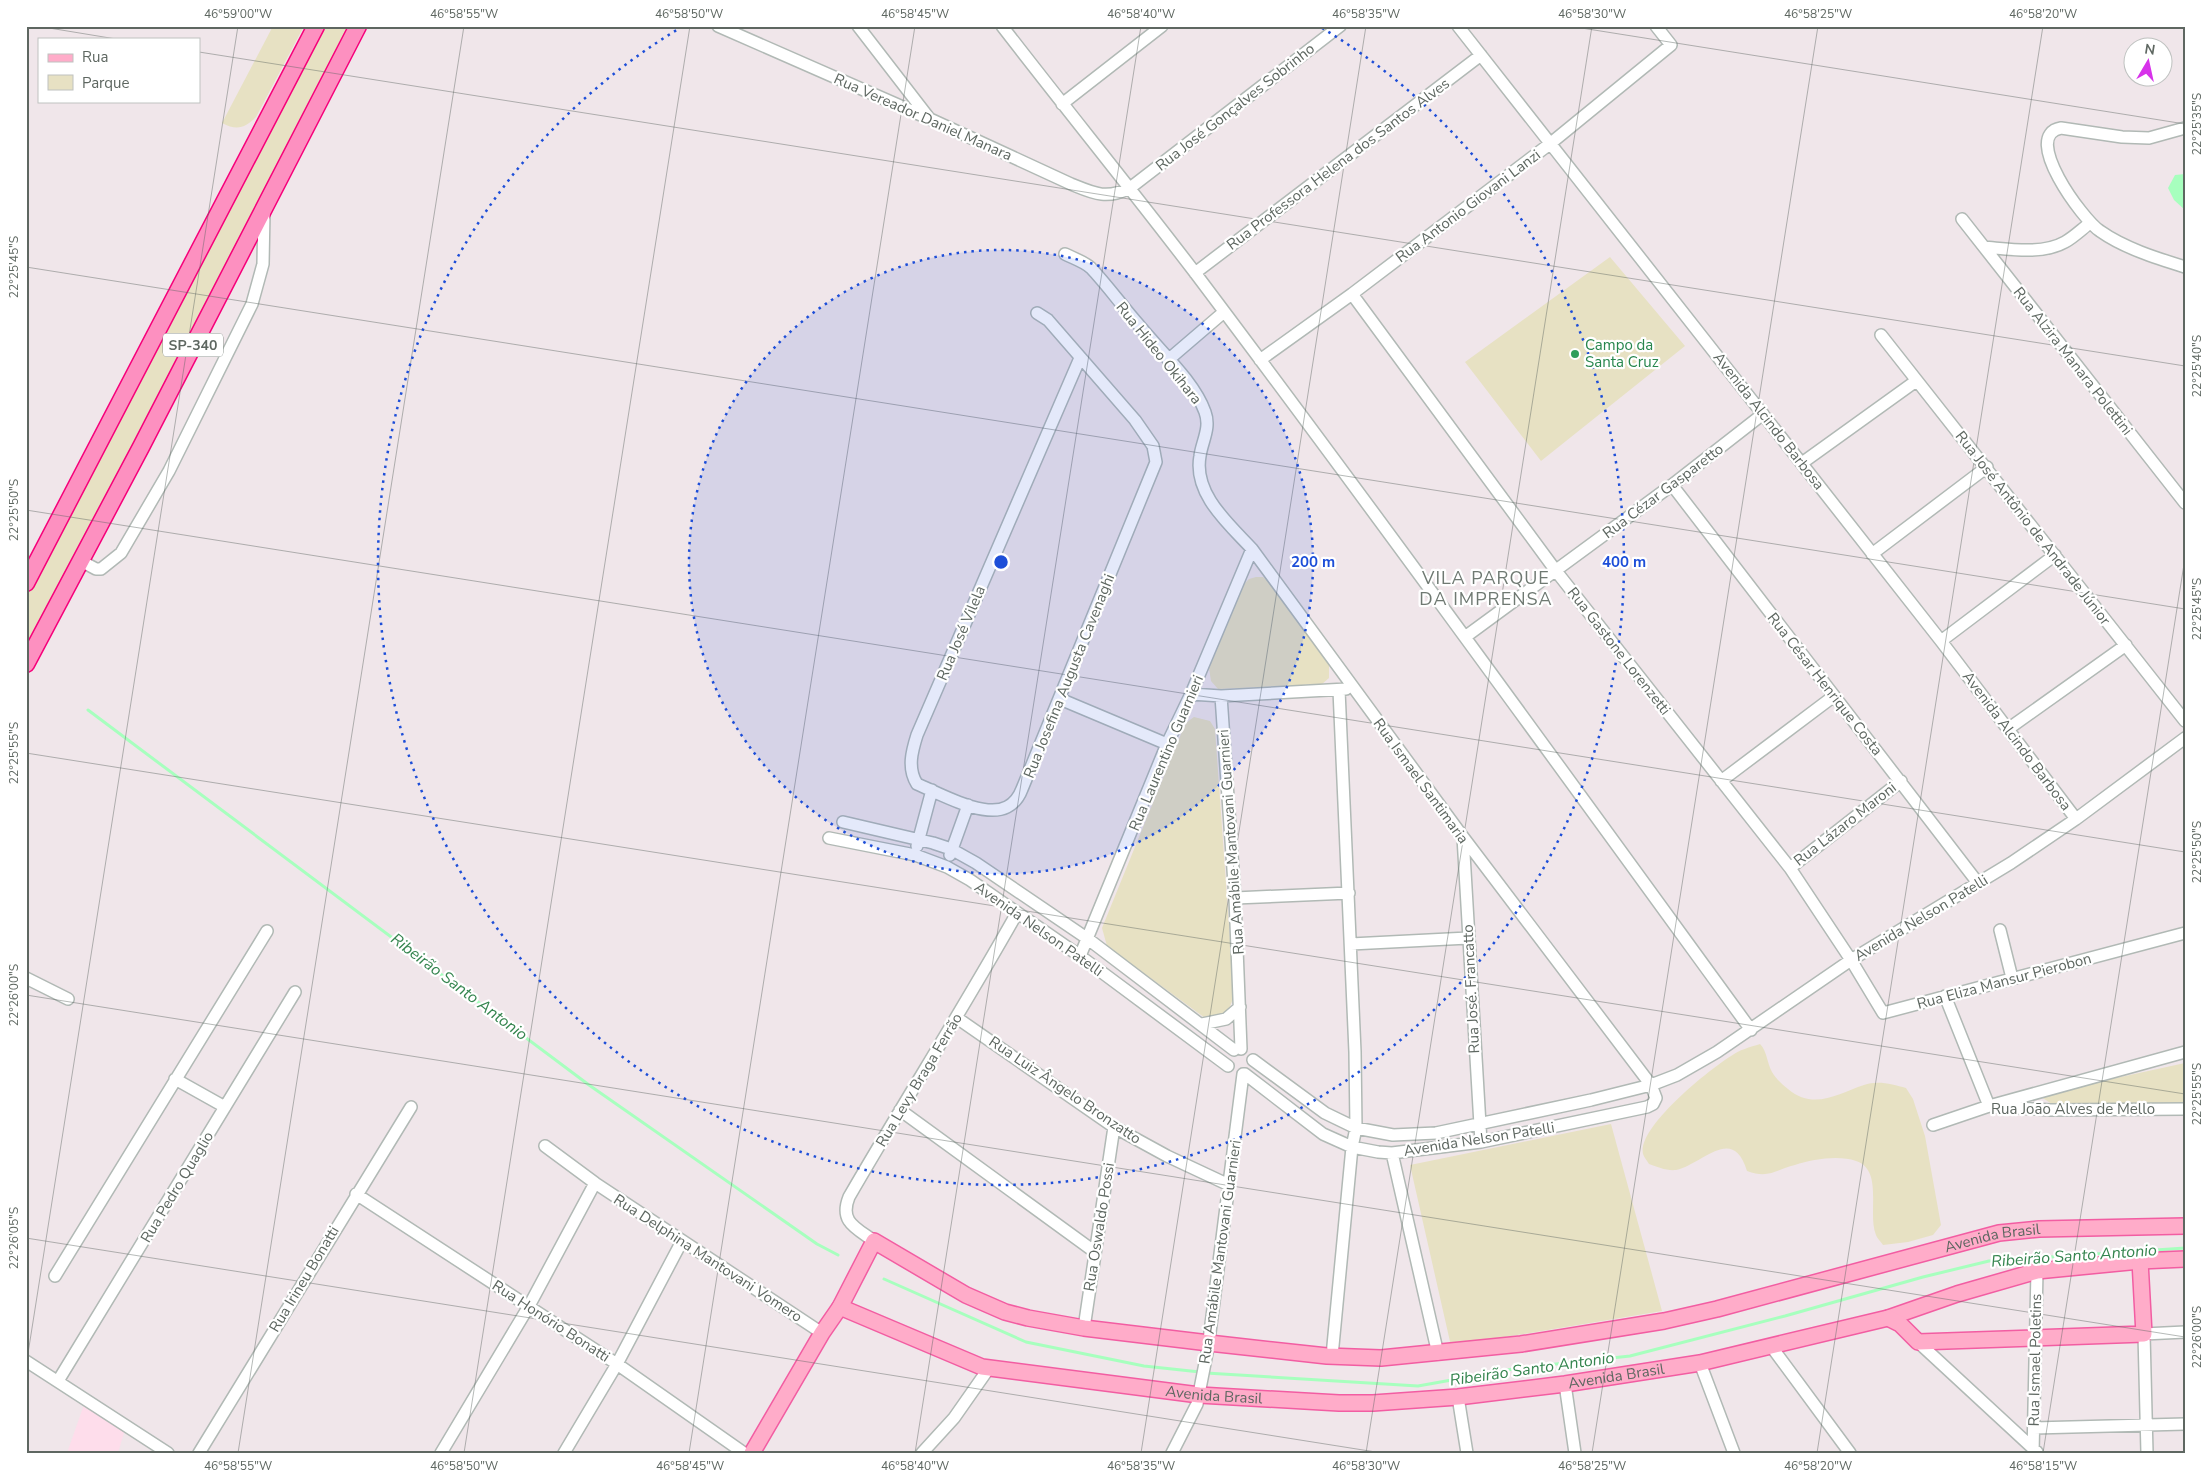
<svg xmlns="http://www.w3.org/2000/svg" width="2211" height="1479" viewBox="0 0 2211 1479" font-family="'Nunito Sans',sans-serif">
	<style>
		.commercial { fill: #feddeb }
		.green { fill: #e7e1c3 }
		.water { fill: #a7ffbe }
		.lines { fill: none; stroke-linecap: round; stroke-linejoin: round }
		.stream { stroke: #a7ffbe; stroke-width: 3 }
		.minor-casing { stroke: #b1b9b5; stroke-width: 14 }
		.major-casing { stroke: #f25da2; stroke-width: 18 }
		.highway-casing { stroke: #f6007a; stroke-width: 19 }
		.minor { stroke: #fff; stroke-width: 11 }
		.major { stroke: #ffacc9; stroke-width: 15 }
		.highway { stroke: #fd90c0; stroke-width: 16 }
		.ticks { fill: none; stroke: #5e6761; stroke-width: 1; stroke-opacity: 0.45 }
		.ring { fill: none; stroke: #1d4ed8; stroke-width: 2.5; stroke-dasharray: 2.5 5 }
		.leisure-dot { fill: #2e9e5b; stroke: #fff; stroke-width: 2 }
		.labels { text-anchor: middle; dominant-baseline: central; stroke-width: 4.5; stroke-linejoin: round; paint-order: stroke }
		.shield { fill: #fff; stroke: #8e9590; stroke-width: 1 }
		.shield-label { font-size: 14px; font-weight: bold; fill: #5e6761 }
		.street-label { font-size: 15px; fill: #5e6761; stroke: #fff }
		.leisure-label { font-size: 15px; fill: #27864d; stroke: #fff; text-anchor: start }
		.water-label { font-size: 16px; font-style: italic; fill: #35854f; stroke: #fff }
		.quarter-label { font-size: 18px; letter-spacing: 1px; fill: #6f7972; stroke: #fff }
		.centre { fill: #1d4ed8; stroke: #fff; stroke-width: 2.5 }
		.ring-label { font-size: 15px; text-anchor: middle; font-weight: bold; fill: #1d4ed8; stroke: #fff; stroke-width: 4.5; stroke-linejoin: round; paint-order: stroke }
		.neatline { fill: none; stroke: #5e6761; stroke-width: 2 }
		.ticks-label { font-size: 12px; text-anchor: middle; fill: #5e6761 }
	</style>
	<rect width="100%" height="100%" fill="#f0e6ea"/>
	<path class="commercial" d="M86 1399 126 1426 118 1453H67Z"/>
	<path class="green" d="M273 26H304L256 117C245 128 237 131 222 123Z
		M322 26H351L26 651V595Z
		M1610 257 1685 346 1541 461 1465 362Z
		M1256 577H1263L1269 582 1329 665V678L1322 684 1218 689 1211 681 1209 668 1242 586 1249 579Z
		M1194 717 1210 721 1215 729 1234 996 1226 1017 1205 1018 1107 946 1102 928 1183 729 1187 722Z
		M1760 1044C1767 1051 1767 1063 1772 1072 1776 1079 1782 1084 1788 1089 1814 1111 1839 1093 1864 1085 1877 1080 1893 1084 1906 1088L1913 1099 1925 1136 1941 1225 1933 1235 1908 1242 1883 1245C1881 1242 1877 1238 1876 1235 1867 1214 1884 1170 1856 1161 1839 1155 1813 1159 1795 1165 1775 1170 1769 1179 1747 1171 1733 1124 1703 1164 1676 1170 1667 1171 1657 1167 1649 1164 1647 1161 1644 1157 1643 1154 1637 1127 1710 1069 1731 1056 1739 1050 1750 1047 1760 1044Z
		M2185 1063V1103L2052 1104 2038 1095Z
		M1611 1124 1662 1311 1451 1346 1410 1165Z"/>
	<path class="water" d="M2185 174V210L2174 200 2168 188 2175 175Z"/>
	<g class="lines">
		<path class="stream" d="M88 710 589 1085 817 1244 838 1255
			M884 1279 1026 1342 1144 1366 1200 1372
			M1206 1373 1418 1386 1519 1368 1630 1356 1785 1316 1923 1277 1989 1261 2185 1248"/>
		<g class="minor-casing">
			<path id="minor" d="M718 26 930 119 1071 184C1093 193 1106 200 1130 188L1340 26
				M858 26 929 118
				M1002 26C1066 109 1132 190 1196 274 1384 524 1567 777 1751 1030
				M1458 26 1941 641 2076 819
				M1062 104 1162 26
				M2185 128 2149 138 2122 137 2061 128C2020 135 2083 220 2100 231 2124 248 2156 258 2185 267
				M1962 219 2185 503
				M1984 247C2009 249 2042 255 2065 242 2074 237 2082 229 2090 223
				M1065 254C1073 258 1085 262 1091 268 1108 286 1122 306 1138 324 1159 350 1194 381 1205 412 1211 428 1202 441 1200 456 1193 494 1229 524 1252 549L1463 837 1651 1085 1656 1098 1653 1104 1647 1107 1481 1142 1392 1153 1378 1152 1352 1147 1323 1134 1245 1074
				M1195 273 1481 55
				M1352 294 1556 571 1790 868 1851 960 1883 1013 2185 933
				M1037 313 1048 320 1135 420 1153 446 1156 462 1022 789C1019 797 1015 803 1007 807 984 819 939 793 917 784 907 768 912 751 917 735L1080 358
				M1881 335 2185 721
				M1168 360 1224 312
				M1260 360 1352 294 1551 143 1671 45 1656 26
				M1802 463 1916 381
				M1672 485 1978 883
				M1872 554 1987 467
				M81 561 96 569H101L121 553 169 471 252 304 263 264 264 212
				M1465 637 1672 485 1763 414
				M1941 641 2055 555
				M1191 694 1221 696 1346 689
				M1221 696 1235 898 1241 1049
				M1060 699 1167 744
				M2008 729 2126 645
				M1721 781 1834 696
				M843 822 933 843 951 849 976 863 1088 939 1234 1050
				M1463 837 1481 1142
				M829 838 915 855 947 867 970 880 1080 956 1228 1066
				M917 846 932 790
				M950 855 968 805
				M1790 868 1901 781
				M1235 898 1349 893
				M2000 930 2012 978
				M1351 944 1468 938
				M1080 956 1167 744 1191 694 1252 549
				M26 978 68 999
				M1945 996 1989 1106 2185 1052
				M957 1018 1114 1127 1167 1156 1229 1185
				M1202 1024 1226 1019 1240 1007
				M1253 1060 1325 1113 1356 1128 1393 1135 1436 1133 1591 1100 1651 1085 1677 1075 1717 1052 1851 960 2011 863 2076 819 2185 738
				M175 1079 225 1107
				M900 1110 1095 1252
				M1933 1125 1989 1106 2050 1110 2185 1109
				M1392 1153 1438 1354
				M595 1183 822 1333
				M356 1194 617 1364 744 1453
				M874 1241C856 1228 839 1222 849 1197 904 1102 963 1009 1017 913
				M55 1276 267 931
				M1084 1328 1114 1127
				M1918 1342 2037 1452
				M1771 1346 1850 1453
				M1332 1356 1352 1147 1356 1128 1355 1052 1339 690
				M26 1361 168 1453
				M1700 1363 1734 1453
				M58 1381 295 992
				M1565 1384 1575 1453
				M1458 1397 1467 1453
				M2034 1428 2185 1424
				M199 1453 411 1107
				M441 1453 529 1306 595 1183 545 1146
				M564 1453 617 1364 682 1241
				M922 1453 954 1418 989 1368
				M1172 1453 1197 1404 1208 1348 1243 1074
				M2033 1453 2037 1271
				M2147 1453 2144 1334 2185 1332"/>
		</g>
		<g class="major-casing">
			<g id="major">
				<path id="s1" d="M840 1307 982 1367 1199 1395 1339 1403H1373L1458 1397 1565 1384 1700 1363 1888 1318 1957 1294 2037 1271 2140 1261 2185 1259"/>
				<path d="M1888 1318 1900 1324 1918 1342 2144 1334 2140 1261"/>
				<path id="s2" d="M752 1453 822 1333 840 1307 874 1241 966 1295 1005 1312 1028 1318 1084 1328 1209 1343 1327 1356 1381 1358 1521 1344 1664 1321 1717 1309 1999 1233 2039 1229 2185 1226"/>
			</g>
		</g>
		<g class="highway-casing">
			<path id="highway" d="M26 583 316 26
				M26 664 141 447 358 26"/>
		</g>
		<use href="#minor" class="minor"/>
		<use href="#major" class="major"/>
		<use href="#highway" class="highway"/>
	</g>
	<path class="ticks" d="M37 26 116 39M1569 26 2185 124M199 52 2185 366M26 267 2185 609M26 510 2185 852M26 753 2185 1094M26 995 2185 1337M26 1238 1382 1453M26 1366 238 26M238 1453 464 26M464 1453 690 26M689 1453 915 26M915 1453 1141 26M1141 1453 1366 26M1366 1453 1592 26M1592 1453 1818 26M1817 1453 2043 26M2043 1453 2185 558"/>
	<circle cx="1001" cy="562" r="312" fill="#1d4ed8" fill-opacity=".12"/>
	<g class="ring">
		<circle cx="1001" cy="562" r="312"/>
		<path d="M1322 28A623 623 0 1 1 680 28"/>
	</g>
	<circle class="leisure-dot" cx="1575" cy="354" r="5"/>
	<g class="labels">
		<rect class="shield" x="163" y="333.5" width="60" height="23" rx="4"/>
		<g class="shield-label">
			<text x="193" y="345">SP-340</text>
		</g>
		<g class="street-label">
			<text transform="translate(1235 107) rotate(-38)">Rua José Gonçalves Sobrinho</text>
			<text transform="translate(923 117) rotate(24)">Rua Vereador Daniel Manara</text>
			<text transform="translate(1338 164) rotate(-37)">Rua Professora Helena dos Santos Alves</text>
			<text transform="translate(1468 206) rotate(-37)">Rua Antonio Giovani Lanzi</text>
			<text transform="translate(1159 353) rotate(51)">Rua Hideo Okihara</text>
			<text transform="translate(2073 361) rotate(52)">Rua Alzira Manara Polettini</text>
			<text transform="translate(1769 421) rotate(52)">Avenida Alcindo Barbosa</text>
			<text transform="translate(1663 491) rotate(-37)">Rua Cézar Gasparetto</text>
			<text transform="translate(2033 528) rotate(52)">Rua José Antônio de Andrade Júnior</text>
			<text transform="translate(961 633) rotate(-67)">Rua José Vilela</text>
			<text transform="translate(1619 651) rotate(52)">Rua Gastone Lorenzetti</text>
			<text transform="translate(1069 676) rotate(-68)">Rua Josefina Augusta Cavenaghi</text>
			<text transform="translate(1825 684) rotate(52)">Rua César Henrique Costa</text>
			<text transform="translate(2017 741) rotate(53)">Avenida Alcindo Barbosa</text>
			<text transform="translate(1166 753) rotate(-67)">Rua Laurentino Guarnieri</text>
			<text transform="translate(1421 781) rotate(54)">Rua Ismael Santimaria</text>
			<text transform="translate(1845 824) rotate(-38)">Rua Lázaro Maroni</text>
			<text transform="translate(1231 842) rotate(-94)">Rua Amábile Mantovani Guarnieri</text>
			<text transform="translate(1921 918) rotate(-31)">Avenida Nelson Patelli</text>
			<text transform="translate(1039 929) rotate(35)">Avenida Nelson Patelli</text>
			<text transform="translate(2004 981) rotate(-15)">Rua Eliza Mansur Pierobon</text>
			<text transform="translate(1471 989) rotate(-93)">Rua José. Francatto</text>
			<text transform="translate(919 1080) rotate(-59)">Rua Levy Braga Ferrão</text>
			<text transform="translate(1065 1090) rotate(34)">Rua Luiz Ângelo Bronzatto</text>
			<text x="2073" y="1109">Rua João Alves de Mello</text>
			<text transform="translate(1479 1139) rotate(-9)">Avenida Nelson Patelli</text>
			<text transform="translate(177 1187) rotate(-59)">Rua Pedro Quaglio</text>
			<text transform="translate(1099 1227) rotate(-81)">Rua Oswaldo Possi</text>
			<text stroke="none"><textPath href="#s2" startOffset="1398">Avenida Brasil</textPath></text>
			<text transform="translate(1220 1252) rotate(-82)">Rua Amábile Mantovani Guarnieri</text>
			<text transform="translate(708 1258) rotate(33)">Rua Delphina Mantovani Vomero</text>
			<text transform="translate(304 1279) rotate(-59)">Rua Irineu Bonatti</text>
			<text transform="translate(551 1321) rotate(33)">Rua Honório Bonatti</text>
			<text transform="translate(2035 1360) rotate(-89)">Rua Ismael Poletins</text>
			<text stroke="none"><textPath href="#s1" startOffset="792">Avenida Brasil</textPath></text>
			<text stroke="none"><textPath href="#s1" startOffset="388">Avenida Brasil</textPath></text>
		</g>
		<g class="leisure-label">
			<text x="1585" y="345">Campo da<tspan x="1585" dy="17">Santa Cruz</tspan></text>
		</g>
		<g class="water-label">
			<text transform="translate(459 987) rotate(37)">Ribeirão Santo Antonio</text>
			<text transform="translate(2074 1256) rotate(-4)">Ribeirão Santo Antonio</text>
			<text transform="translate(1532 1369) rotate(-8)">Ribeirão Santo Antonio</text>
		</g>
		<g class="quarter-label">
			<text x="1486" y="578">VILA PARQUE<tspan x="1486" dy="21">DA IMPRENSA</tspan></text>
		</g>
	</g>
	<circle cx="1001" cy="562" r="8" class="centre"/>
	<g class="ring-label">
		<text x="1313" y="567">200 m</text>
		<text x="1624" y="567">400 m</text>
	</g>
	<rect width="2211" height="1479" fill="none" stroke="#ffffff" stroke-width="55"/>
	<rect x="38" y="38" width="162" height="65" fill="#ffffff" stroke="#bfc2c0"/>
	<rect x="48" y="54" width="25" height="8" fill="#ffacc9" stroke="#bfc2c0"/>
	<text x="82" y="62" font-size="15" fill="#5e6761">Rua</text>
	<rect x="48" y="75" width="25" height="15" fill="#e7e1c3" stroke="#bfc2c0"/>
	<text x="82" y="88" font-size="15" fill="#5e6761">Parque</text>
	<g transform="translate(2148 62) rotate(9)"><circle r="24" fill="#ffffff" stroke="#bfc2c0"/>
	<path d="M0-4L9 19L0 12L-9 19Z" fill="#d732ea"/>
	<text y="-8" font-size="14" font-weight="bold" text-anchor="middle" fill="#5e6761">N</text>
	</g>
	<rect x="28" y="28" width="2156" height="1424" class="neatline"/>
	<g class="ticks-label">
		<text x="238" y="18">46°59'00"W</text>
		<text x="464" y="18">46°58'55"W</text>
		<text x="689" y="18">46°58'50"W</text>
		<text x="915" y="18">46°58'45"W</text>
		<text x="1141" y="18">46°58'40"W</text>
		<text x="1366" y="18">46°58'35"W</text>
		<text x="1592" y="18">46°58'30"W</text>
		<text x="1818" y="18">46°58'25"W</text>
		<text x="2043" y="18">46°58'20"W</text>
		<text transform="translate(2197 124) rotate(-90)" y="4">22°25'35"S</text>
		<text transform="translate(14 267) rotate(-90)" y="4">22°25'45"S</text>
		<text transform="translate(2197 366) rotate(-90)" y="4">22°25'40"S</text>
		<text transform="translate(14 510) rotate(-90)" y="4">22°25'50"S</text>
		<text transform="translate(2197 609) rotate(-90)" y="4">22°25'45"S</text>
		<text transform="translate(14 753) rotate(-90)" y="4">22°25'55"S</text>
		<text transform="translate(2197 852) rotate(-90)" y="4">22°25'50"S</text>
		<text transform="translate(14 995) rotate(-90)" y="4">22°26'00"S</text>
		<text transform="translate(2197 1094) rotate(-90)" y="4">22°25'55"S</text>
		<text transform="translate(14 1238) rotate(-90)" y="4">22°26'05"S</text>
		<text transform="translate(2197 1337) rotate(-90)" y="4">22°26'00"S</text>
		<text x="238" y="1470">46°58'55"W</text>
		<text x="464" y="1470">46°58'50"W</text>
		<text x="690" y="1470">46°58'45"W</text>
		<text x="915" y="1470">46°58'40"W</text>
		<text x="1141" y="1470">46°58'35"W</text>
		<text x="1366" y="1470">46°58'30"W</text>
		<text x="1592" y="1470">46°58'25"W</text>
		<text x="1818" y="1470">46°58'20"W</text>
		<text x="2043" y="1470">46°58'15"W</text>
	</g>
</svg>
